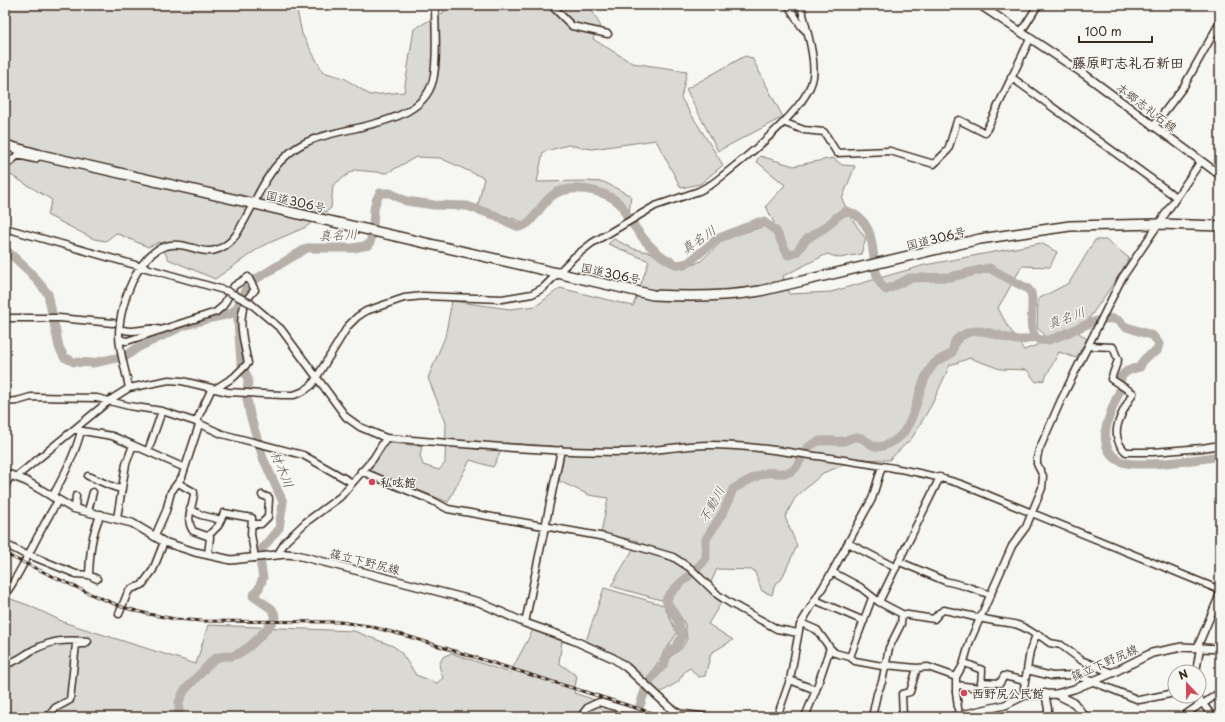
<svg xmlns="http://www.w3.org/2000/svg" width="1225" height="722" viewBox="0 0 1225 722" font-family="'Playpen Sans','Klee One',sans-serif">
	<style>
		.green { fill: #dad9d3; stroke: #8a8278 }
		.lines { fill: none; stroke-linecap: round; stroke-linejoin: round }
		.river { stroke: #b6b0a9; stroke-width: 9 }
		.minor-casing { stroke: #3b2a1e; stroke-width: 9 }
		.major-casing { stroke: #3b2a1e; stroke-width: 10 }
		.highway-casing { stroke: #3b2a1e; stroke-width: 12 }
		.minor { stroke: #f6f6f2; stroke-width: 6 }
		.major { stroke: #f6f6f2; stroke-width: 7 }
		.highway { stroke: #f6f6f2; stroke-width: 9 }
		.rail-casing { stroke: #3b2a1e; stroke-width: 3 }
		.rail { stroke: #f6f6f2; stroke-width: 1.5; stroke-dasharray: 4.5; stroke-linecap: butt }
		.minor-bridge-casing { stroke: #3b2a1e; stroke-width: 9; stroke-linecap: butt }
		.minor-bridge { stroke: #f6f6f2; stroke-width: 6 }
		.poi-dot { fill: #d1495b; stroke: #f6f6f2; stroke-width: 1.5 }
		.labels { text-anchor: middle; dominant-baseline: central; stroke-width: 3; stroke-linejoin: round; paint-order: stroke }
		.street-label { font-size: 12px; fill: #3b2a1e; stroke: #f6f6f2 }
		.poi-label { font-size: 12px; font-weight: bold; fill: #3b2a1e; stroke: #f6f6f2; text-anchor: start }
		.water-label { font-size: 13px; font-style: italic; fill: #605248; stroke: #f6f6f2 }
		.quarter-label { font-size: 14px; font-weight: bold; fill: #3b2a1e; stroke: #f6f6f2 }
	</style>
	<rect width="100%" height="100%" fill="#f6f6f2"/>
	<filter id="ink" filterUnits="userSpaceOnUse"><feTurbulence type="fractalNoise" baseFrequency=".025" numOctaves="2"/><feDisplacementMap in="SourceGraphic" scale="8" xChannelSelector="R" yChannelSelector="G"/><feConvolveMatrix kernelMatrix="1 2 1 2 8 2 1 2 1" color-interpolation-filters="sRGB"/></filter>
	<g filter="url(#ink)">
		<path class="green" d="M5 5H296L302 34 323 72 344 78 370 95 404 92 414 29 444 12 443 5H589L600 25 593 39 632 63 687 71 681 98 723 165 700 184 681 188 656 140 592 149 568 145 543 152 537 182 583 181 604 182 631 196 629 214C609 186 585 186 554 189L525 223 478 206 484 178 440 158 416 157 387 173 354 170 333 185 331 208 306 227 262 246 215 279 168 259 160 242 148 247 116 233 106 241 94 239 47 215 52 200 9 174 8 168 5 166Z
			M745 56 752 58 783 117 718 151 686 89Z
			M760 156 794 166 833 158 842 165 855 166 842 199 850 216 866 239 861 254 840 258 827 254 783 276 789 294 831 292 925 265 1041 243 1057 252 1050 267 1022 266 998 308 1007 325 1024 350 1037 345 1044 334 1037 328 1038 299 1069 283 1095 240H1107L1129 258 1120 274 1079 333 1087 339 1076 358 1059 352 1044 380 1036 382 1027 370 1000 369 970 358 950 365 932 404 912 438 889 460 859 459 823 473 795 498 785 517 797 546 781 580 775 584 772 595 762 591 754 570 717 569 708 589 721 603 708 624 733 640 711 653 705 676 698 677 690 668 685 671 678 682 660 693 651 684 656 675 667 666 671 656 681 649 687 639 685 624 672 603 611 586 638 541 601 533 608 498 589 495 559 481 565 447 505 443 493 467 470 460 448 502 369 471 389 443 422 446 420 456 423 465 439 470 445 463 446 423 428 378 445 337 452 301 510 309 536 306 560 288 633 306 649 261 608 244 614 239 634 249 653 253 671 266 684 269 701 261 724 239 774 223 766 206 785 185 756 161Z
			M604 588 664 605 677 633 645 682 615 656 586 641Z
			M5 597 28 605 66 623 196 664 208 625 354 631 393 646 400 651 416 675 437 683 443 678 439 665 443 657 451 653 510 673 533 630 562 641 559 663 577 676 574 693 646 717H5Z"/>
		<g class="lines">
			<path class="river" d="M5 249 30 272 48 294 59 347 64 357 74 362 93 363 126 356 137 348 183 326 207 319 230 314 237 308 248 284 307 248H353L369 245C377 229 369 209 380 193H390L406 201 434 205 467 206 497 216 503 220 519 227C538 224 540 195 565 190 582 186 610 192 622 206 624 210 625 214 628 217 641 237 655 256 678 265L688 263 717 239 759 222H764L776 231 788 255C800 254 798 247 806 240 812 235 820 231 827 226 834 220 839 213 847 211 886 224 864 273 886 290L910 278 950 277 989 268 1028 289 1031 293C1035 306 1027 324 1035 336 1046 356 1107 299 1124 326L1153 336 1159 344 1157 351C1149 355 1143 358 1140 367 1134 368 1126 370 1122 376 1118 380 1123 385 1120 390 1111 411 1092 446 1120 461 1135 469 1201 459 1220 456
				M179 717V702L184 691 214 659C221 655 225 657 232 656 248 652 267 629 276 617L272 609 253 596 259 588 263 578 259 554 261 550 279 528 283 502 263 458 250 415 247 399 248 379 241 362 237 308
				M636 717 648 682 664 664 667 653 676 647 682 636 678 621 666 600C673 586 696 573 706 558V539L724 511 733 489C743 483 755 476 766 473 775 471 784 476 792 471 802 465 801 446 820 441 828 440 836 442 844 441 848 440 852 437 856 437 871 437 869 456 894 441 919 425 915 385 934 364 938 359 947 357 952 353L955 341C982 314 1010 352 1035 336"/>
			<g class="minor-casing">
				<path id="minor" d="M551 5 572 26 608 34
					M788 5 801 26 806 31
					M1021 32 1038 5
					M1011 77 1176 197
					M785 123 804 130 824 132 837 153 890 151 934 164 948 150 957 121 959 120 985 133 1030 39
					M1153 127 1184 86 1220 22
					M5 166 18 155 35 159 41 155
					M5 228 227 291
					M250 303 281 329 346 417 360 427 386 438C465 444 544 452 622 452 652 452 681 445 710 445 749 445 786 452 824 457 870 464 917 470 961 484L1220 590
					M5 318H59L113 323
					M124 330C137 334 150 325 161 330
					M119 337 122 340 127 341 216 312 223 306 234 286 248 277 255 290C233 310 243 338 248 363L234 377 215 389
					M1089 346 1113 347 1118 360 1111 379 1133 393C1123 411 1106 435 1126 452H1153L1202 448 1220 445
					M129 388C126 371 119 352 119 335 119 306 138 249 171 245 192 242 204 260 226 245 235 239 239 230 244 221 255 202 267 172 284 158 291 151 299 145 309 141 345 125 422 127 433 80 438 60 435 27 435 5
					M212 388 196 422 222 434 303 455 351 482
					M5 402 17 401 31 397 97 398 129 406 162 411 196 422
					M77 430 112 436 133 445
					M148 451 162 411
					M361 471 433 501 448 509 605 537 673 557 690 568 718 595 730 603 777 629 798 633
					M88 476C100 480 109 487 122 489
					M16 477 110 400 129 388 169 380 182 381 228 392 282 395H294L304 391 312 385 348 326 357 317 366 311 404 298 423 296 502 299 532 294 543 288 574 257 592 243 655 206 699 191 712 184C738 164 809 109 813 77 816 56 805 26 801 5
					M178 483 194 492C194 506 184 518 193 531L210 537 208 555
					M5 486 11 475
					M52 497C64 476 75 455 81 431
					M75 508 76 496
					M190 509 201 515 221 520
					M88 511 93 492
					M117 518 126 464 133 445 185 468
					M252 524H261L268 517 269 498 262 495
					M155 536 166 511 171 492 182 477 199 425
					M208 536 218 526 224 513 252 518 251 534 255 558
					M848 543 896 568
					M5 544 28 556
					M29 555 76 574 89 575 97 579
					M277 555 286 541 306 522 340 497 373 459 386 438
					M900 562 945 581 965 586 991 595
					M832 572 872 499 882 466
					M89 575C90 553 91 535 101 514
					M5 595C26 565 38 531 58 501
					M815 600 864 621
					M879 602 940 477
					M119 614 128 592 131 589 142 585 153 570 164 542
					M525 623 561 450
					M801 623 817 630 830 648
					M1036 635H1039L1050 643 1061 645 1081 660 1112 673
					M1197 648 1220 594
					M850 657 855 661 882 666 885 665 917 668 928 667 956 677
					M5 664C16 663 24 655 33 650 55 639 64 640 88 641L85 644H76L70 700 55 708 48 717
					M1196 672 1200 648
					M790 680 816 690 830 648 835 653 850 657 872 598
					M981 682 1000 683 1004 676 1025 681
					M956 685 981 688 982 670 965 663
					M1045 693 1048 709 1047 717
					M1025 695 1024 688 1027 670
					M1197 696 1213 717
					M1203 704 1220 692
					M959 716 956 692V677L963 665 970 641 1012 546 1026 527 1042 488 1043 476 1037 464V458L1039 450 1061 400 1122 278 1201 161
					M17 717H27
					M580 717 588 707 599 702 650 717
					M777 717 790 680 800 625 832 572 860 587 879 602 902 614 934 619 939 613 944 610C959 613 974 617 989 620 1012 625 1014 620 1036 635L1030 651 1027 670 1052 676 1074 675 1081 677 1139 700 1175 693
					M805 717 816 690
					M872 717 877 694 882 682 889 648 901 624 902 614
					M903 717 902 694 910 692 917 668
					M1182 717 1202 703"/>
			</g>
			<g class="major-casing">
				<path id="major" d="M980 5 1084 74 1220 175
					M5 473 26 481 72 508 132 523 164 542 195 552 231 560 286 554 297 555 479 602 525 623 573 640 613 658 626 667 674 711 680 714 704 717
					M1056 694 1074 703 1085 717
					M953 717 1005 705 1025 695 1056 694 1074 689 1110 674 1152 653 1182 647 1220 649"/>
			</g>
			<g class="highway-casing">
				<path id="highway" d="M5 145 41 155 653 295C690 297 724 297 760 291L980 239 1070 226 1160 224 1220 226"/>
			</g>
			<use href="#minor" class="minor"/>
			<use href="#major" class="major"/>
			<use href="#highway" class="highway"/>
			<g class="rail-casing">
				<path id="rail" d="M5 554 93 595 122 607 148 614 175 619 203 621 340 622 369 626 410 637 665 717"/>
			</g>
			<use href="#rail" class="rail"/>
			<g class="minor-bridge-casing">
				<path id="minor-bridge" d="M227 291 250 303"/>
			</g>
			<use href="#minor-bridge" class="minor-bridge"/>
		</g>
	</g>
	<g class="poi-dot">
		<circle cx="372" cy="482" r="4"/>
		<circle cx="964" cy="693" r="4"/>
	</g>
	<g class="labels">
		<g class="street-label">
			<text transform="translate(1147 107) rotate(37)">本郷志礼石線</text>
			<text transform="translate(296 201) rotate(13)">国道306号</text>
			<text transform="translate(936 238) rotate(-14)">国道306号</text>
			<text transform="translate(611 273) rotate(12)">国道306号</text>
			<text transform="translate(365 561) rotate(14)">篠立下野尻線</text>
			<text transform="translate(1104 662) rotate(-24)">篠立下野尻線</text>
		</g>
		<g class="poi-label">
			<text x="380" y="482">私呟館</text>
			<text x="972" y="693">西野尻公民館</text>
		</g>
		<g class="water-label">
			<text transform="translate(338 234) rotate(-3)">真名川</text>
			<text transform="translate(698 239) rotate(-34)">真名川</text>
			<text transform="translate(1066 317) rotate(-20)">真名川</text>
			<text transform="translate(283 469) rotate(68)">材木川</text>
			<text transform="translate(711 504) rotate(-61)">不動川</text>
		</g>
		<g class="quarter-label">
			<text x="1128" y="62">藤原町志礼石新田</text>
		</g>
	</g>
	<rect width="1225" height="722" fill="none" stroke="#f6f6f2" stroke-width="20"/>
	<rect x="10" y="10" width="1205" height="702" fill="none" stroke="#3b2a1e" stroke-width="1.5" filter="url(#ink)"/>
	<g transform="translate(1187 684) rotate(338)"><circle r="19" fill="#f6f6f2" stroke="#aba49d"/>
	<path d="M0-3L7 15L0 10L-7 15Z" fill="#d1495b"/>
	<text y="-6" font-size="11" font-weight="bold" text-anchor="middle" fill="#3b2a1e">N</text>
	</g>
	<path d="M1079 36v6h73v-6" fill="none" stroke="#3b2a1e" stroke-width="2"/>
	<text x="1085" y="36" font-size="12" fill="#3b2a1e" stroke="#f6f6f2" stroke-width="3" paint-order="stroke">100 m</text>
</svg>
